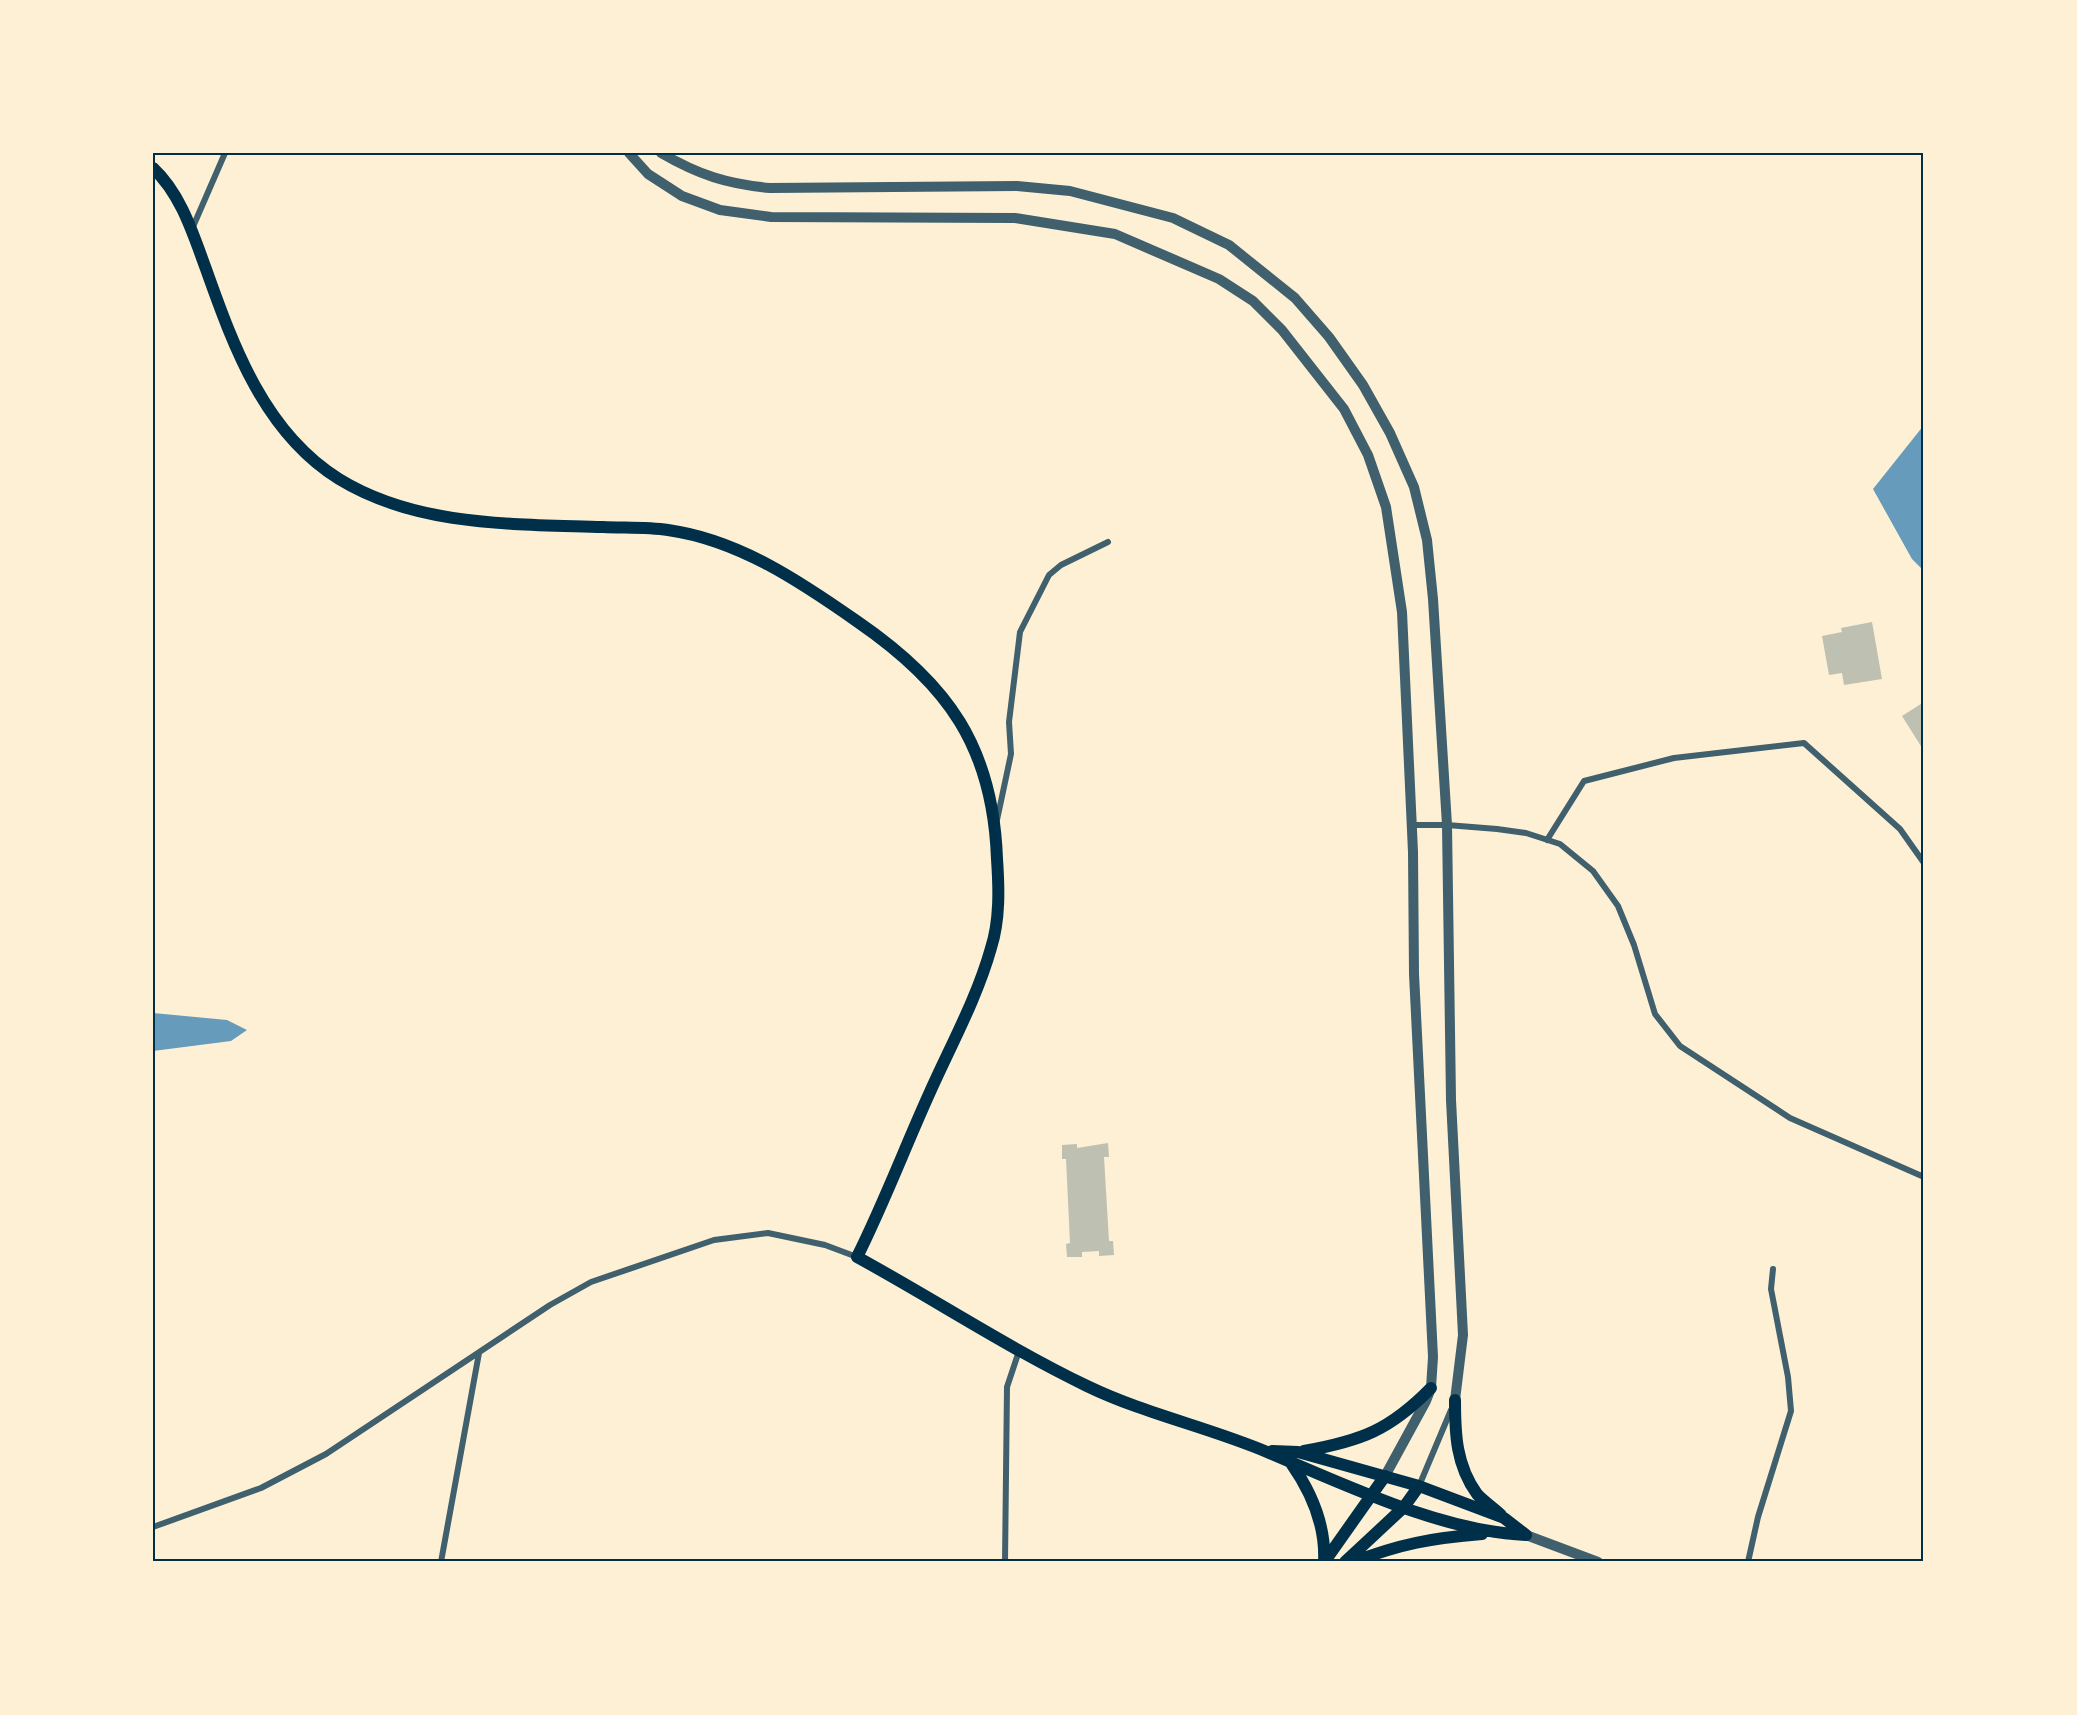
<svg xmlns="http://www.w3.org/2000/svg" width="2077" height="1715" viewBox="0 0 2077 1715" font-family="'Varela Round',sans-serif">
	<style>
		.water { fill: #669bbc }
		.building { fill: #bec0b2 }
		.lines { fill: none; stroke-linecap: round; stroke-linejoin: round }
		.minor { stroke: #3f606c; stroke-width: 6 }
		.tertiary { stroke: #3f606c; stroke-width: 10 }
		.primary { stroke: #003049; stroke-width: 12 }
		.neatline { fill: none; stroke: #003049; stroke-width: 2 }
	</style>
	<rect width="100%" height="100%" fill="#fdf0d5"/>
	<path class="water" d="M1924 425V571L1912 559 1873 489Z
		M153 1013 227 1020 247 1030 231 1041 153 1051Z"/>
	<path class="building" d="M1872 622 1882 679 1844 685 1842 673 1829 675 1822 636 1842 632 1841 628Z
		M1924 702V751L1902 716Z
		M1108 1143 1109 1157H1104L1109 1241H1113L1114 1255 1099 1256V1251L1082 1252V1257H1067L1066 1244 1070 1243 1066 1159H1062V1145L1077 1144V1148Z"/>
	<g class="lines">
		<path class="minor" d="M192 229 225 153
			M997 820 1011 754 1009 722 1020 632 1049 575 1061 565 1108 542
			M1412 825H1447L1497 829 1526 833 1560 844 1593 871 1618 906 1634 945 1655 1014 1680 1046 1790 1118 1924 1177
			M1547 840 1584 781 1674 758 1804 743 1900 829 1924 863
			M1419 1486 1451 1410
			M153 1527 261 1488 326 1454 550 1305 591 1282 714 1240 768 1233 825 1245 857 1257
			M441 1562 479 1353
			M1005 1562 1007 1387 1019 1351
			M1748 1562 1758 1517 1791 1411 1788 1377 1771 1289 1773 1269"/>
		<path class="tertiary" d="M629 153 648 174 682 196 720 210 771 217 1015 218 1115 234 1219 279 1253 301 1282 330 1344 409 1368 455 1386 507 1402 612 1413 852 1414 974 1433 1357 1431 1388 1426 1401 1385 1476
			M661 153C699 175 727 184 770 188L1017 186 1070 191 1173 218 1229 245 1295 298 1329 337 1363 385 1390 433 1414 487 1427 540 1433 599 1447 825 1451 1100 1463 1335 1455 1400
			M1526 1535 1598 1562"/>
		<path class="primary" d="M153 168C181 194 193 234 206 269 234 348 265 433 339 479 417 527 515 524 603 527 624 528 647 527 668 530 739 540 801 582 858 622 948 684 993 747 997 859 999 888 1000 920 991 948 977 998 951 1045 930 1092 905 1147 884 1203 857 1257 934 1299 1008 1348 1087 1386 1145 1414 1208 1427 1267 1452 1346 1485 1440 1531 1526 1535
			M1455 1400C1455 1434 1456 1465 1477 1494 1483 1501 1494 1508 1501 1515
			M1272 1451 1298 1452 1419 1486 1504 1518 1526 1535
			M1304 1451C1361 1441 1390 1430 1431 1388
			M1291 1463C1312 1493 1326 1525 1324 1562
			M1325 1561 1385 1476
			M1345 1562 1404 1507 1419 1486
			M1353 1562C1400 1544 1432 1538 1482 1534"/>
	</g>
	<rect width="2077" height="1715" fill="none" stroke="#fdf0d5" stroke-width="309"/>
	<rect x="154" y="154" width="1768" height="1406" class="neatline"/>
</svg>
